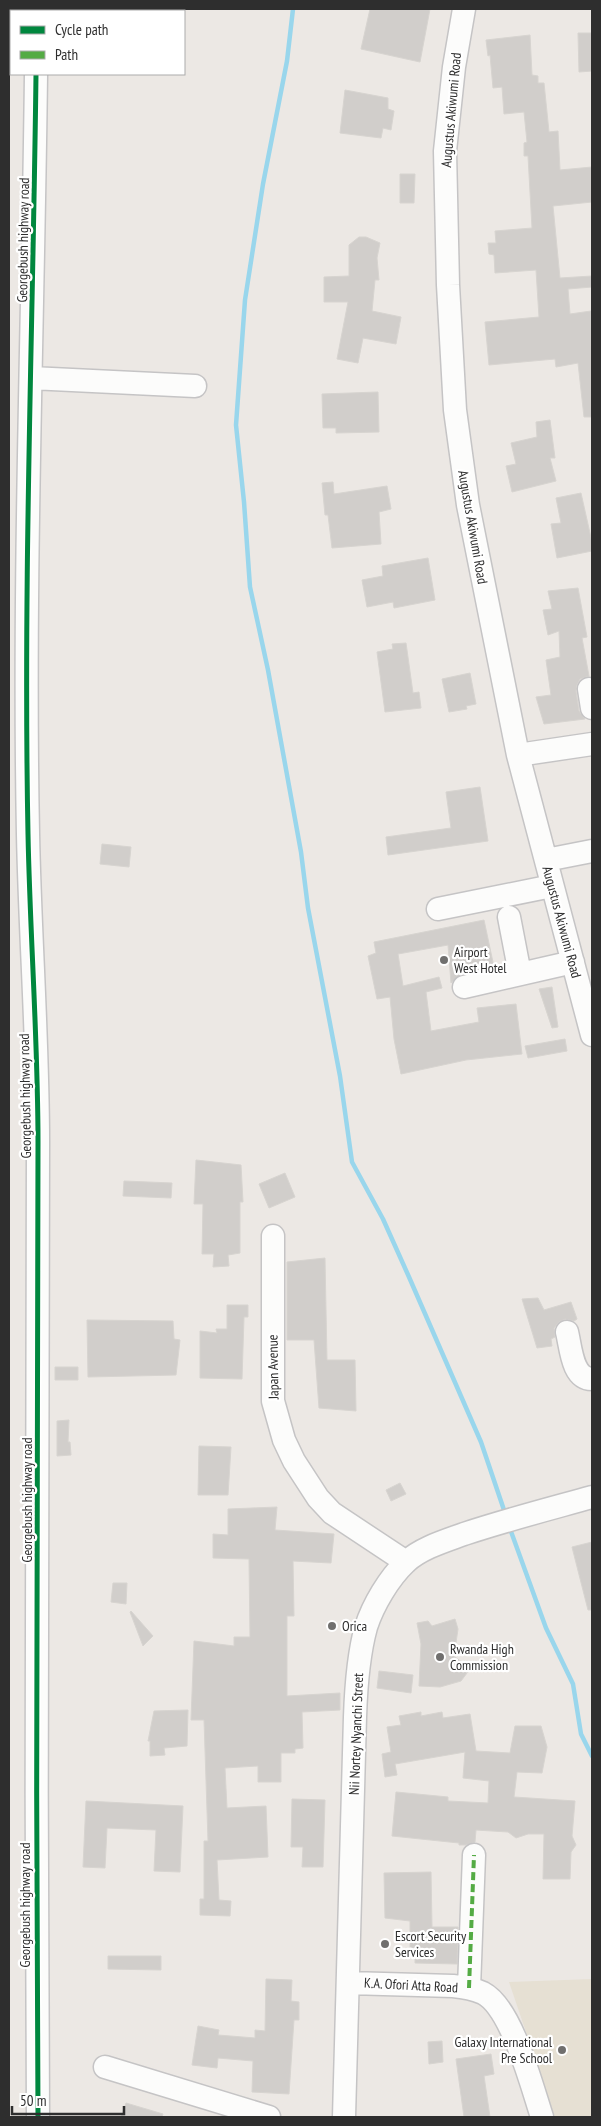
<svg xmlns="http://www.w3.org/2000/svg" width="601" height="2126" viewBox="0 0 601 2126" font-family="'PT Sans Narrow',sans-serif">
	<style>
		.education { fill: #e6e0d3 }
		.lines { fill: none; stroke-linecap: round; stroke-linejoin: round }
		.stream { stroke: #99d6ec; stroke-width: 4.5 }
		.building { fill: #d1cecb; stroke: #d7d4d0 }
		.minor-casing { stroke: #c5c4c5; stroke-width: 25 }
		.minor { stroke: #fcfcfb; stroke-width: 22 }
		.quiet { stroke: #54ab44; stroke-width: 4; stroke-dasharray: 8 4; stroke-linecap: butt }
		.cycleway-casing { stroke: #fff; stroke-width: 8 }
		.cycleway { stroke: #00873e; stroke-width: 5 }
		.poi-dot { fill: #706f6e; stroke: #fff; stroke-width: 2 }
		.labels { text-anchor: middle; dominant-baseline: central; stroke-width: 4.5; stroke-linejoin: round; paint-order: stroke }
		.street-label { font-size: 14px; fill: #2e2e2e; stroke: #fff }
		.poi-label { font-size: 14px; fill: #2e2e2e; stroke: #fff; text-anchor: start }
	</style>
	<rect width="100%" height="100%" fill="#ece8e4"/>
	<path class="education" d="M592 1979V2117H555L509 1982Z"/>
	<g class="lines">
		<path class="stream" d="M293 9 287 61 263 184 245 300 236 425 244 502 250 587 268 670 301 852 308 908 340 1076 352 1162 383 1219 409 1277 481 1442 505 1513
			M509 1526 546 1628 573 1684 581 1734 592 1756"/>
	</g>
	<path class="building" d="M370 9H430L420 62 361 49Z
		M578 33H592V71L579 72Z
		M530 35 532 75 538 76V83H544L549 132 558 131 560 170 592 167V202L553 206 560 278 592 276V287L568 289 570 314 591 311 592 417H584L578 363 556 367 555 359 489 365 485 322 539 317 536 270 495 273 494 255 489 254 488 243H496L495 231 532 228 528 156H524V143L527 142 524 112 504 114 502 87 493 88 490 55 488 56 486 40Z
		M345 90 388 98V109L394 111 391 130 383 128 381 138 340 133Z
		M400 174H415L414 203H400Z
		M359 237H366L380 243 377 258 379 280H375L372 311 401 317 396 344 363 338 358 363 337 359 348 302H324V277L349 276V245Z
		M378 392 379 432 336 433V428H323L322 394Z
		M550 420 555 458H550L556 481 512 492 506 466 516 464 511 443 537 437 536 422Z
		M333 482 334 494 387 486 391 509 379 512 381 544 332 548 328 515H325L322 483Z
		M581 493 592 542V551L557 558 551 524 561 523 556 498Z
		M428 558 435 600 394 608 393 602 367 607 362 580 383 576 382 566Z
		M578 588 587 637 582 638 589 676 580 679 577 685 576 691 579 711 585 719 544 724 536 697 551 695 546 660 560 657 559 631 548 635 543 610 552 609 548 591Z
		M406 643 413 693 419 692 421 708 385 712 377 652 393 649 392 644Z
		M470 673 476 704 466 706 467 709 449 712 442 679Z
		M480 787 488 841 388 855 386 837 451 828 446 792Z
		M102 844 131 847 129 867 100 864Z
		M484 920 494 967 461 974 451 983 448 945 398 954 403 986 439 977 442 988 426 992 431 1031 479 1022 477 1008 516 1004 522 1054 466 1060 401 1074 394 1039 390 997 377 999 368 956 376 953 374 942Z
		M552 987 558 1027 552 1028 539 989Z
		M565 1039 567 1051 528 1058 525 1046Z
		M196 1160 241 1165 243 1202H240V1253L228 1255 229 1266 213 1267 214 1254H202L203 1204H194Z
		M285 1173 295 1197 269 1208 259 1184Z
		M124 1181 172 1183 171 1198 123 1196Z
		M325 1258 327 1360H355L356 1411 319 1408 314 1340H287V1262Z
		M538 1298 544 1310 571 1302 577 1319 574 1321 565 1319 559 1322 554 1328 555 1337 551 1339 552 1346 537 1348 522 1299Z
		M227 1305H248V1317H244L242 1379 200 1378V1331L217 1333 216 1329H227Z
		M87 1320 173 1321 174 1339 180 1340 176 1375 88 1377Z
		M55 1367H78V1380H55Z
		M69 1420 68 1442H70L71 1455 57 1456V1421Z
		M199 1446 231 1447 228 1495H198Z
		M400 1483 406 1494 391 1501 386 1490Z
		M277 1507 275 1530 334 1534 331 1563 293 1561 294 1616H287V1696L340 1693V1710L302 1712 303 1748 295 1749V1753H281V1782H258V1766L225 1768 227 1808 266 1806 268 1857 217 1860 219 1900 231 1901 230 1916 200 1915V1899H204V1841H208L204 1720H191L194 1641 234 1646V1637H250L249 1559 213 1558V1534L228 1535V1509Z
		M592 1542V1610H588L572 1547Z
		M113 1583H127L126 1604 111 1602Z
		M131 1611 153 1636 143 1646 130 1612Z
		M455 1619 458 1629 454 1656 470 1669 461 1681 440 1687 419 1686 421 1644 417 1623 428 1621 432 1626Z
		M379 1671 413 1675 411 1693 377 1688Z
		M188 1710 187 1746 164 1748 165 1755 150 1756V1741H148L154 1711Z
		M421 1712V1716L442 1712 443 1718 470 1714 476 1751 510 1753 515 1726H541L547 1747 542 1773 517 1772 514 1797 575 1801 572 1836 576 1845 571 1852 570 1879H543L544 1834H528L516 1838 508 1832 476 1830 475 1842 466 1845H459V1843L392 1836 396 1792 448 1797V1801L488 1803 489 1781 463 1778 465 1752 395 1764 397 1775 385 1777 382 1754 391 1752 387 1727 401 1725 399 1716Z
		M292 1799 325 1800 323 1867H302L303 1847H291Z
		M86 1801 183 1806 180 1872 154 1871 156 1830 107 1828 105 1868 83 1867Z
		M431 1872 432 1927H458L457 1964 415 1963V1953L410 1954V1921L385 1918 384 1873Z
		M108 1956H161V1970L108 1969Z
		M266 1979 292 1980 291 2001 299 2002V2020H294L289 2094 252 2092 253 2061 218 2058 217 2068 192 2065 198 2026 219 2030 218 2035 255 2038V2030L265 2031Z
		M442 2041 443 2062 429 2064 428 2042Z
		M491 2054 494 2074 484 2076 490 2117H464L456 2059Z
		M126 2103 163 2114 162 2117H121Z"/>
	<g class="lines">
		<g class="minor-casing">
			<path id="minor" d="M464 9 454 67 445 151 448 285 455 410 468 505 518 755 592 1035
				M37 11V9
				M36 74C33 327 23 580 28 834 30 936 38 1039 38 1142 38 1467 35 1792 38 2117
				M31 378 195 386
				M589 689 592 708
				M518 755 592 744
				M546 860 592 851
				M438 909 552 886
				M509 917 520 974
				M464 987 573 962
				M273 1236V1401L284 1440 294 1461 318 1498 332 1513 406 1562
				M567 1332C571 1348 572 1379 592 1379
				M349 1983 453 1986C463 1987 474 1989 483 1993 512 2008 532 2087 542 2117
				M469 1988 474 1855
				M105 2067 269 2117
				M344 2117 355 1717C356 1687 358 1656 366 1627 373 1605 389 1578 406 1562 421 1548 445 1541 464 1534 506 1520 549 1509 592 1497"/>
		</g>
		<use href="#minor" class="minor"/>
		<path class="quiet" d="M469 1988 474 1855"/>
		<g class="cycleway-casing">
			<path id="cycleway" d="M36 74C33 327 23 580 28 834 30 936 38 1039 38 1142 38 1467 35 1792 38 2117"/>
		</g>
		<use href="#cycleway" class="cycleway"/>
	</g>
	<g class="poi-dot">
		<circle cx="444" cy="960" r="5"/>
		<circle cx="332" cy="1626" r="5"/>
		<circle cx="440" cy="1657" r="5"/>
		<circle cx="385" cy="1944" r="5"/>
		<circle cx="562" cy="2050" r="5"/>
	</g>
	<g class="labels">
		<g class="street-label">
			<text transform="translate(451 110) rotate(-85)">Augustus Akiwumi Road</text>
			<text transform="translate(23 240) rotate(-89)">Georgebush highway road</text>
			<text transform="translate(473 527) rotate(80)">Augustus Akiwumi Road</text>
			<text transform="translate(562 922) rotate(75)">Augustus Akiwumi Road</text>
			<text transform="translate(25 1096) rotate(-91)">Georgebush highway road</text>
			<text transform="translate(273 1367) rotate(-91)">Japan Avenue</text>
			<text transform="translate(27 1500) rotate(-90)">Georgebush highway road</text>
			<text transform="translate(356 1734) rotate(-88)">Nii Nortey Nyanchi Street</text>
			<text transform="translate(25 1905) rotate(-90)">Georgebush highway road</text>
			<text transform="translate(411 1985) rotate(3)">K.A. Ofori Atta Road</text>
		</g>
		<g class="poi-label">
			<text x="454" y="952">Airport<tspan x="454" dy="16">West Hotel</tspan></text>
			<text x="342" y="1626">Orica</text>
			<text x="450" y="1649">Rwanda High<tspan x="450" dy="16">Commission</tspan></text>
			<text x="395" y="1936">Escort Security<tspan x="395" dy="16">Services</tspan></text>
			<text x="552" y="2042" text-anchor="end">Galaxy International<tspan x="552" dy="16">Pre School</tspan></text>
		</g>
	</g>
	<rect width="601" height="2126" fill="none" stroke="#2e2e2e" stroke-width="20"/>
	<rect x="10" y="10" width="175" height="65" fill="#ffffff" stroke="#ababab"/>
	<rect x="20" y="26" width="25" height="8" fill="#00873e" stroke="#ababab"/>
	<text x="55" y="35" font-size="15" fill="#2e2e2e">Cycle path</text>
	<rect x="20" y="51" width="25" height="8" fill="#54ab44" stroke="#ababab"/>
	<text x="55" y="60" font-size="15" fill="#2e2e2e">Path</text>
	<path d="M12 2106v8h112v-8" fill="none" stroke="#2e2e2e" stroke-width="2.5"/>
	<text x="20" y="2106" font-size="15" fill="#2e2e2e" stroke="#ffffff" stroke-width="4" paint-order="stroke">50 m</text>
</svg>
